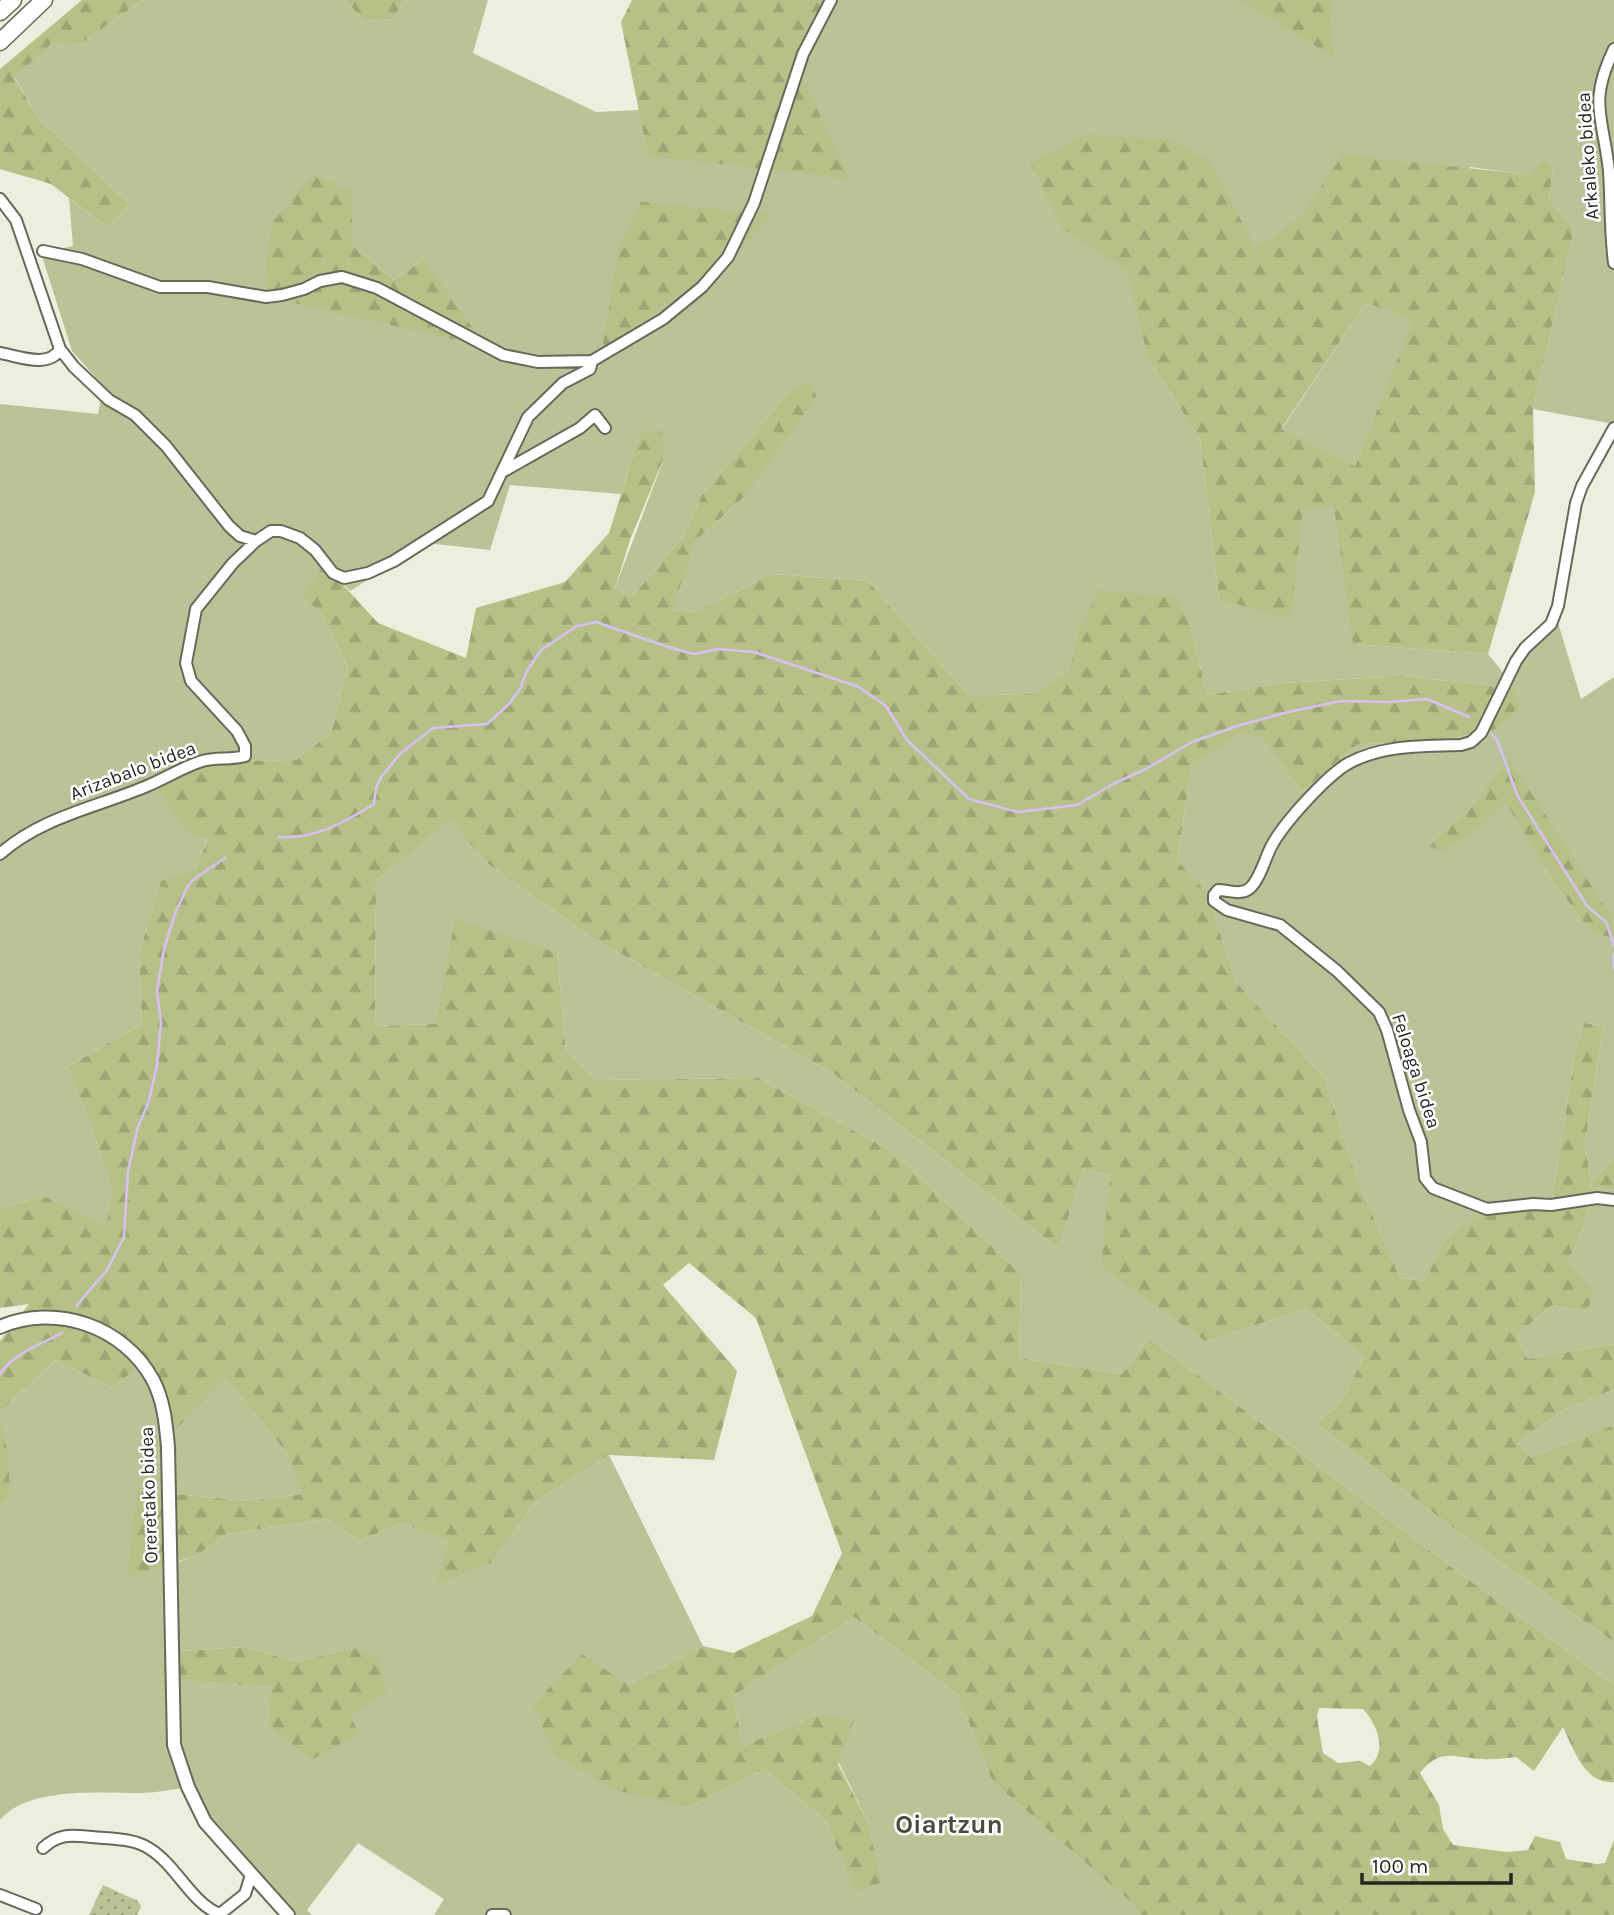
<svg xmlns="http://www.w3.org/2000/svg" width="1614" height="1915" viewBox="0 0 1614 1915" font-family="Karla,sans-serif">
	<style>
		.grass { fill: #bac397; fill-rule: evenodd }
		.forest { fill: url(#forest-firs); fill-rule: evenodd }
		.park { fill: url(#park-dots) }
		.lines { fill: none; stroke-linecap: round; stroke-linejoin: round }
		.stream { stroke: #dac0f6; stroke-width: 2.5 }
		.minor-casing { stroke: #676a5b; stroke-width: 14 }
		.major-casing { stroke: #676a5b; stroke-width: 16 }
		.highway-casing { stroke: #676a5b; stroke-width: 19 }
		.minor { stroke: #fff; stroke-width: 10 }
		.major { stroke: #fff; stroke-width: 12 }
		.highway { stroke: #fff; stroke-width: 16 }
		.labels { text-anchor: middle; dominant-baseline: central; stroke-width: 5; stroke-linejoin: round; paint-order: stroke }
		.street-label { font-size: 19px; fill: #262721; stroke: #fff }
		.district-label { font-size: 26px; font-weight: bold; fill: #484b3d; stroke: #fff }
	</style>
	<defs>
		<pattern id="forest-firs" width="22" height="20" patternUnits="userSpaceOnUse" patternTransform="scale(1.75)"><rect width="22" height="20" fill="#b6c187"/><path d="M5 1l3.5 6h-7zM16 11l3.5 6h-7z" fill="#9ca674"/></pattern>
		<pattern id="park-dots" width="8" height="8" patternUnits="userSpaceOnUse" patternTransform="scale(1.75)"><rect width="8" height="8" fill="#bac397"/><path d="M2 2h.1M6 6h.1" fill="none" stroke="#979e7b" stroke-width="1.8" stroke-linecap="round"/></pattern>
	</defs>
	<rect width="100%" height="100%" fill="#ebefde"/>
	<path class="grass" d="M143 0H345L364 21 392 19 406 0H488L473 53 596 112 639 110 648 155 799 71 834 0H1614V424L1533 409 1574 230 1549 199 1553 169 1529 175 1470 167 1357 278 1148 358 1200 439 1219 599 1303 507H1335L1354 644 1488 654 1506 676 1556 616 1581 699 1614 677V1158L1591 1183 1614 1190V1344L1528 1359 1516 1336 1552 1305 1586 1311 1568 1261 1584 1227 1591 1183 1585 1144 1603 1026 1584 1023 1575 1053 1551 1206 1444 1240 1425 1281 1400 1278 1357 1179 1324 1077 1236 982 1207 894 1177 860 1192 764 1240 733 1262 736 1302 792 1358 744 1420 743 1493 731 1506 677 1495 686 1403 676 1281 683 1207 695 1188 617 1078 633 1070 672 1034 694 968 695 868 581 772 574 695 612 671 610 696 540 742 499 790 391 702 495 683 537 632 597 615 588 663 461 641 430 621 494 510 485 490 550 426 543 350 591 325 564 321 613 348 667 331 733 296 760 205 761 208 838 195 869 161 882 139 953 142 1024 67 1067 91 1126 112 1190 106 1227 43 1196 0 1209V404L98 414 103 386 72 351 41 253 73 246 69 198 107 227 130 204 40 120 14 77 54 40 80 44ZM352 190V245L394 280 424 259 474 344 273 222ZM1509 760 1612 938 1592 933 1551 879 1506 801 1428 845 1467 811Z
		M1366 303 1414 320 1355 466 1281 430Z
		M450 819 487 863 589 936 834 1074 1059 1249 1083 1168 1110 1176 1102 1267 1205 1341 1307 1309 1364 1357 1340 1403 1316 1424 1472 1542 1614 1642V1685L1462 1575 1149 1338 1122 1374 1019 1358 1021 1274 893 1152 759 1078 596 1080 566 1050 557 953 436 1024 375 1026 376 880Z
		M147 1358 225 1378 288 1454 303 1494 246 1501 137 1490 165 1567 197 1555 227 1534 327 1519 359 1541 401 1523 450 1540 438 1583 493 1562 534 1503 609 1455 703 1646 628 1685 689 1807 764 1769 826 1821 855 1890 880 1883 868 1823 816 1715 743 1746 733 1696 854 1617 957 1694 993 1782 1133 1903 1139 1915H434L444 1899 358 1843 307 1910 312 1915H288L183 1788C169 1790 154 1793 140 1793 99 1793 29 1786 0 1820V1509L10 1494 0 1429V1412L55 1360 113 1388ZM245 1647 297 1662 353 1648 350 1717 358 1733 272 1687 164 1679V1652Z
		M1614 1389V1425L1530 1457 1518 1443 1564 1410Z"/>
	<path class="forest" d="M82 0H143L80 44 54 41 14 78 40 120 130 204 107 227 51 184 0 169V69Z
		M345 0H406L392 19 364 21Z
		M632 0H839L827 14 799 71 850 179 648 156 621 22Z
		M1239 0H1336L1330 15 1334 57Z
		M1084 134 1168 139 1210 161 1256 249 1302 215 1343 154C1405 163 1467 167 1529 175L1545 159 1553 169 1549 199 1574 230 1533 409 1535 492 1488 654 1353 644 1334 507H1303L1291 619 1219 599 1200 439 1148 358 1128 271 1062 228 1030 161 1054 152ZM1366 303 1413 320 1355 466 1281 429Z
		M312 175 352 190V245L394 280 424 259 479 337 474 344 268 297 266 259 273 222Z
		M641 202 773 214 735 254 602 350 618 250Z
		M809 381 817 397 742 499 696 540 672 610 695 612 772 574 868 581 968 695 1034 694 1069 672 1078 633 1098 590 1175 596 1188 617 1207 695 1281 683 1403 676 1495 686 1506 676 1520 706 1493 731 1420 743 1358 744 1302 792 1262 737 1240 734 1192 764 1177 860 1207 893 1236 982 1324 1077 1357 1179 1400 1278 1425 1281 1444 1240 1495 1204 1551 1206 1575 1053 1584 1023 1603 1026 1585 1144 1591 1183 1614 1158V1190L1591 1184 1584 1227 1568 1261 1595 1294 1586 1311 1552 1305 1516 1336 1528 1359 1614 1344V1389L1564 1410 1518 1443 1530 1457 1614 1425V1642L1472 1542 1316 1424 1340 1403 1364 1357 1307 1309 1205 1341 1101 1267 1110 1176 1083 1168 1059 1249 834 1074 589 936 487 863 450 820 376 880 375 1026 436 1024 455 919 557 953 566 1050 596 1080 759 1078 893 1152 1021 1274 1019 1358 1122 1374 1149 1338 1462 1575 1614 1685V1782C1585 1785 1573 1748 1563 1727L1534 1771 1516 1757C1505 1758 1493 1760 1482 1759 1455 1758 1440 1747 1420 1773L1439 1805 1443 1829 1453 1845 1507 1852 1528 1850 1535 1836 1560 1842 1566 1859 1597 1864 1605 1863 1614 1840V1915H1139L1132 1903 993 1782 957 1694 854 1617 733 1696 743 1746 816 1715 854 1720 838 1764 868 1823 881 1883 855 1891 826 1821 764 1769 689 1807 616 1790 555 1756 533 1705 582 1654 628 1685 703 1646 733 1653 812 1616 842 1553 756 1318 689 1263 663 1285 737 1371 714 1460 609 1455 534 1503 493 1562 437 1584 449 1540 401 1523 359 1541 327 1519 227 1534 197 1555 127 1578 137 1490 246 1501 302 1494 288 1454 225 1378 176 1429 147 1359 113 1388 55 1360 0 1412V1341L29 1304 0 1308V1209L43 1196 106 1226 112 1190 91 1126 67 1067 142 1024 139 953 161 881 195 869 208 839 190 835 157 788 205 761 296 760 331 733 348 667 321 613 303 597 324 564 378 623 466 658 476 608 565 582 609 533 641 430 663 432V460L630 540 615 588 632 597 683 537 702 495 790 391ZM1319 1708 1363 1709C1377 1724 1388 1750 1370 1766L1360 1761 1338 1763 1323 1753 1317 1717Z
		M1509 759 1613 919V938L1592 933 1551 879 1506 802 1480 827 1443 852 1428 845 1467 811Z
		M0 1423 8 1453 10 1494 0 1509Z
		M245 1647 297 1662 353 1648 378 1657 387 1692 350 1716 359 1733 311 1760 270 1725 271 1687 163 1679 164 1652Z"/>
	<path class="park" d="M103 1885 138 1901 141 1907 137 1915H89Z"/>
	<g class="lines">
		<path class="stream" d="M1492 734 1498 742 1517 795 1587 906 1606 922 1614 945
			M279 837C314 840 345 822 374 804L376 788 381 777 400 754 433 728 487 724 508 705 520 689 527 671 541 650 577 626 596 622 665 646 694 654 718 649 754 652 859 687 886 706 907 740 969 799 1018 812 1077 805 1113 784 1146 769 1192 742 1237 726 1288 712 1341 701 1389 702 1427 699 1469 717
			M1614 954V968
			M76 1306 107 1270 124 1237 128 1171 138 1127 149 1101 157 1065 161 1022 157 991 164 949 176 911 188 886 194 879 225 858
			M0 1374C13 1354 41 1344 62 1333"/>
		<g class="minor-casing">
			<path id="minor" d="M1614 49C1588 103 1603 116 1609 171 1611 202 1610 233 1614 263
				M0 199 16 220 60 349 74 367 109 400 135 415 166 446 229 526 240 536 256 541
				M43 251 82 259 160 287H208L266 297 282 295 304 289 320 281 342 277 377 288 503 355 538 362 592 361 663 319 702 287 728 257 754 203 803 54 831 0
				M0 353C18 356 49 369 60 349
				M1614 428 1582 486 1576 503 1558 606 1551 624 1525 648 1516 661 1481 733 1471 742 1461 745C1424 746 1382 745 1349 763 1327 775 1284 823 1272 845 1265 858 1260 879 1250 888 1241 896 1229 890 1218 890L1214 895V901L1227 910 1280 925 1337 971 1379 1012 1387 1030 1409 1110 1421 1142 1425 1178 1433 1188 1487 1209 1533 1204 1551 1205 1597 1198 1614 1200
				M504 471 580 428 595 415 605 428
				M0 854C41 817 98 807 147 786 166 778 183 767 202 761 216 757 232 760 245 756V746L237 731 191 681 186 663 196 609 233 563 256 541 271 531H281L300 538 315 550 333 573 344 578 368 573 394 561 488 501 528 417 563 383 590 369 592 361
				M43 1848C59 1833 71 1835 92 1837 111 1839 134 1838 150 1849 176 1865 193 1905 220 1914L245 1894 251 1875
				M0 1895 36 1909
				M492 1915H505"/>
		</g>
		<g class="major-casing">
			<path id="major" d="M0 1327C55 1303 124 1326 153 1380 164 1401 166 1425 168 1447L174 1745 188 1787 205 1822 288 1915"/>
		</g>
		<g class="highway-casing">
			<path id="highway" d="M0 12 13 0
				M0 42 44 0"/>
		</g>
		<use href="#minor" class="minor"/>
		<use href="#major" class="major"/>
		<use href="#highway" class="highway"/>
	</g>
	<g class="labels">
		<g class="street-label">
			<text transform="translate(1588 156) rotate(-94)">Arkaleko bidea</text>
			<text transform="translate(133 771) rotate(-21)">Arizabalo bidea</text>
			<text transform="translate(1416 1071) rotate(72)">Feloaga bidea</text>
			<text transform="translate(149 1495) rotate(-92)">Oreretako bidea</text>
		</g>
		<g class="district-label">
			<text x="949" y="1824">Oiartzun</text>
		</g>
	</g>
	<path d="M1362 1873v10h149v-10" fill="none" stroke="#262721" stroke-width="3.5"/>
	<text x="1372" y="1873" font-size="21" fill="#262721" stroke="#ffffff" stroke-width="5" paint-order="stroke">100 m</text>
</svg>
